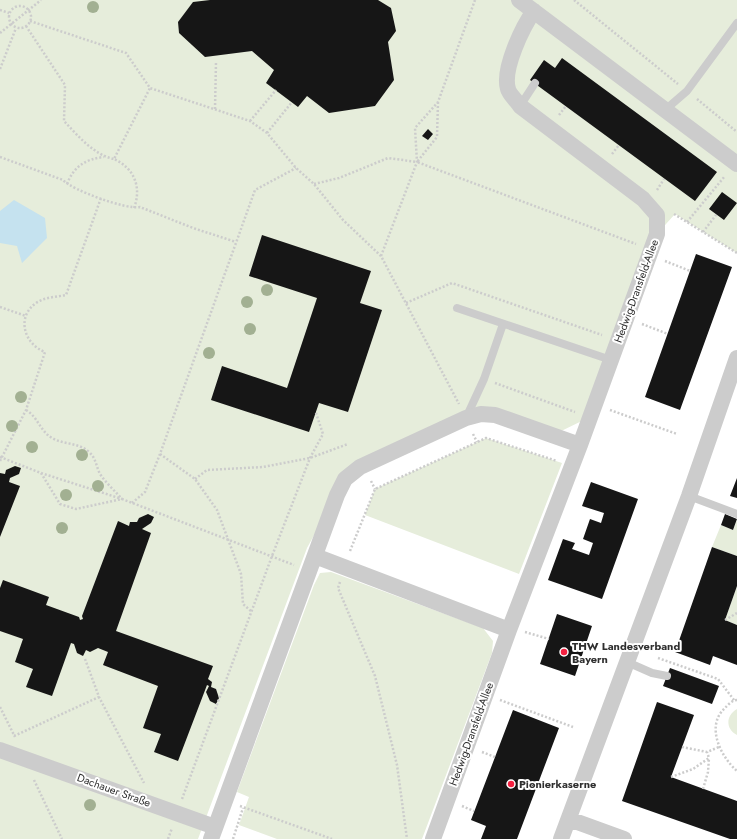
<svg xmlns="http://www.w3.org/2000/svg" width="737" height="839" viewBox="0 0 737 839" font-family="Jost,sans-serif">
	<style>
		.green { fill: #e6eddb }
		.water { fill: #c5e2ef }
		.building { fill: #161616 }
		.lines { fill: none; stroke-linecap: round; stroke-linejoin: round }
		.path { stroke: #ccc; stroke-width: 2.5; stroke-dasharray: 2 2; stroke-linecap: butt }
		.service { stroke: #ccc; stroke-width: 8 }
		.minor { stroke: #ccc; stroke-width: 16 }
		.tree { fill: #a2b092 }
		.poi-dot { fill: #f52141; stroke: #fff; stroke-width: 1.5 }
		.labels { text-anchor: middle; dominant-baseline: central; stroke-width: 4; stroke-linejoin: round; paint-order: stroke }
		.street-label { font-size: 11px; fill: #2f2f2f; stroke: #fff }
		.poi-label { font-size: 11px; font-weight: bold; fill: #2f2f2f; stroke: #fff; text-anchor: start }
	</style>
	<rect width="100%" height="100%" fill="#fff"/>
	<path class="green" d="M0 0H737V253L675 214 657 234 590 417 553 435 481 414 345 479 307 548 198 839H0Z
		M486 438 562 463 519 574 365 515 375 489Z
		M737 520V556L712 547 721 525 733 530Z
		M331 572 483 628 493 641 492 653 422 839H277L239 825 249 797 237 792 314 585 320 573Z
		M737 586V625L725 620Z
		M737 709V735C725 729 726 715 737 709Z"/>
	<path class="water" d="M14 200 45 218 47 238 22 263 17 246 0 243V211Z"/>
	<path class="building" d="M210 0H378L391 8 396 31 388 42 394 80 375 106 329 113 307 96 298 107 266 83 274 70 252 51 205 57 179 33 178 22 193 2Z
		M562 58 717 172 695 201 530 80 544 60 555 68Z
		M428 129 433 134 428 140 422 136Z
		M722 192 737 203 724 220 709 209Z
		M262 235 371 271 360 303 382 310 348 412 319 403 309 432 211 400 222 366 287 388 317 298 249 276Z
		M696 254 732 267 680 410 645 397Z
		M15 466 21 468 19 474 10 478 9 482 20 486 0 537V473L5 474 6 470Z
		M737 478V498L730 496Z
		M591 482 638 499 602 599 548 580 563 539 575 543 572 549 589 555 593 543 583 539 590 519 601 523 604 513 582 506Z
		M148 514 154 517 151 523 142 529 151 533 116 631 213 666 208 679 212 682 211 687 216 689 219 698 216 704 210 701 206 692 209 686 207 685 178 761 154 752 161 734 143 728 158 686 103 665 108 652 98 648 90 652 86 650 83 656 77 653 74 644 71 643 52 696 26 687 33 669 15 662 23 639 0 631V588L3 580 49 597 46 605 79 617 80 620 83 619 82 616 118 521 129 526 130 522H137L139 518Z
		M725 514 737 519 733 530 721 525Z
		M712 547 737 556V586L725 620 737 625V665L713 656 710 665 675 652Z
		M557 614 592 626 575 676 540 664Z
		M670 668 719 686 712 704 663 686Z
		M657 702 694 715 671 777 737 801V839H730L622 801Z
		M513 710 559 728 517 839H481L486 826 471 820Z"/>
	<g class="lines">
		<path class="path" d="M574 0 678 84
			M9 17a11 11 0 1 1 22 0a11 11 0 1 1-22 0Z
			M0 10 9 13
			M30 21 126 53 150 88 250 121 267 133 296 168 314 184 343 220 381 256 459 404
			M26 26 65 85 64 121C78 136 94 155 114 159
			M0 33 41 0
			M0 69 16 28
			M697 99 737 132
			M438 102 437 137 417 162 636 244
			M215 109 216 62
			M559 115 566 106
			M250 121 276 90
			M267 133 292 102
			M612 154 619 145
			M0 157 63 180C72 190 126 210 140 207L193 228 236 242
			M67 184C74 166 86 159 104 157
			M314 184 339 178 388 158 417 162
			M657 190 664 179
			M134 208C142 187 134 168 114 159L150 88
			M674 214 737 253
			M687 222 725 176
			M703 232 716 215
			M381 256 417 162 415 128 438 102 475 0
			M665 261 690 271
			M406 303 452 283 602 335
			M0 307 26 316
			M642 324 668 334
			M495 383 575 412
			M26 410C38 417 40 431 52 438 64 445 78 442 89 452 96 458 96 466 100 474 106 483 115 491 122 499
			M610 410 677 434
			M473 434 477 442
			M160 454 195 479 217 510 241 574 243 604 252 612
			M0 457 41 473 122 499
			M0 461 26 410 45 352C24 344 16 317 36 303 45 297 56 297 66 295L101 198
			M41 473 60 504 76 509 122 499 294 565
			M195 479 207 470 263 467 310 458 348 444
			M371 481 375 489
			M132 503 145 492 160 454 255 190 296 168
			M350 551 375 489 486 438 557 461
			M340 582 338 588 375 676 397 765 407 839
			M725 620 737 613
			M525 632 549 639
			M658 658 718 679 734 700
			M85 659 99 697 144 783
			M500 700 573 727
			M737 700C732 700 728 705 725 708 705 726 721 757 737 771
			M0 707 15 737
			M14 736 99 697
			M682 747 707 752 719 747
			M482 752 495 757
			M671 777 693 769 709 758 707 752
			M34 780 62 839
			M703 789 708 772 709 758
			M182 799 272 556 310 458 323 434 316 413
			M240 806 332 839
			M462 806 474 811
			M168 839 172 828
			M233 839 243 808"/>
		<path class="service" d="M520 106 535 83
			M665 110 687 91 737 23
			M457 308 611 360
			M466 418 484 379 503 324
			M689 496 737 514
			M627 662 652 673 667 676"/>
		<path class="minor" d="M519 0 737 164
			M315 556 509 630
			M0 750 215 827
			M569 819 624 839
			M211 839 337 495 345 479 360 467 466 418 481 414 495 415 580 445
			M433 839 509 630 580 445 657 234V215L643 199 520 106C517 101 509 94 508 89 502 69 523 26 534 11
			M561 839 689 496 737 358"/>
	</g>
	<g class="tree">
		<circle cx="93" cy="7" r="6"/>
		<circle cx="267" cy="290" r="6"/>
		<circle cx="247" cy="302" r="6"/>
		<circle cx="250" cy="329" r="6"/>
		<circle cx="209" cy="353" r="6"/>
		<circle cx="21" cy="397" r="6"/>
		<circle cx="12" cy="426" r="6"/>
		<circle cx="32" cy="447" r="6"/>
		<circle cx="82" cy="455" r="6"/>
		<circle cx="98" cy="486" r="6"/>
		<circle cx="66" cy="495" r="6"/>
		<circle cx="62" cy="528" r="6"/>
		<circle cx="90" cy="805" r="6"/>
	</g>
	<g class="poi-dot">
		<circle cx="564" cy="652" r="4"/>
		<circle cx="511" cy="784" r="4"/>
	</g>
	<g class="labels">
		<g class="street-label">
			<text transform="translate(636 291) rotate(-70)">Hedwig-Dransfeld-Allee</text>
			<text transform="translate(471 734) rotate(-70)">Hedwig-Dransfeld-Allee</text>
			<text transform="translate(114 790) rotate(20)">Dachauer Straße</text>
		</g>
		<g class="poi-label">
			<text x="572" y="646">THW Landesverband<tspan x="572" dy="13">Bayern</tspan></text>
			<text x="519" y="784">Pionierkaserne</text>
		</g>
	</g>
</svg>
